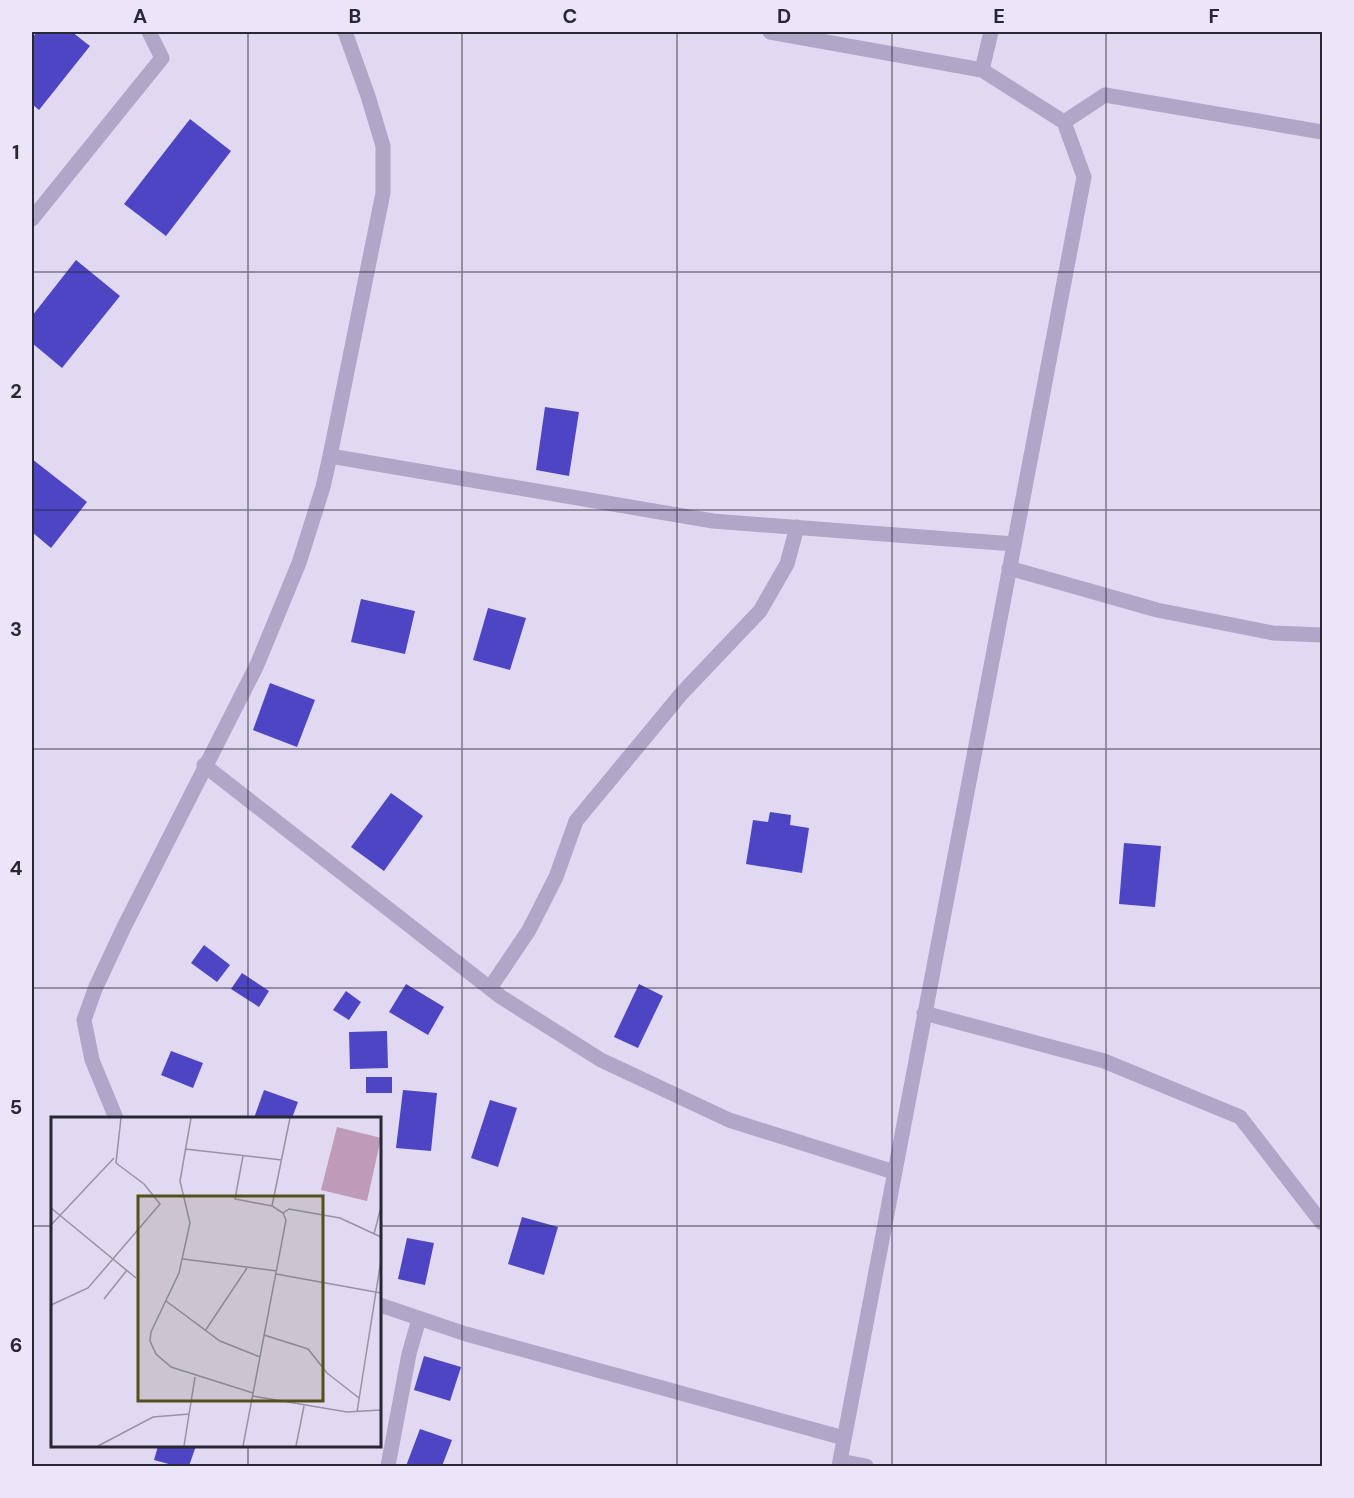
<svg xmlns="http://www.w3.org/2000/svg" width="1354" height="1498" viewBox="0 0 1354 1498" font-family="'DM Sans',sans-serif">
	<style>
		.building { fill: #4d45c3 }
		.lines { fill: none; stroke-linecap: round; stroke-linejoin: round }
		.minor { stroke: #afa6c8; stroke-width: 15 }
		.grid { fill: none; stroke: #282734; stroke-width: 1.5; stroke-opacity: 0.55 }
		.inset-road { fill: none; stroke: #9792a5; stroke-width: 1.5 }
		.view { fill: #554e1d; fill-opacity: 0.15; stroke: #554e1d; stroke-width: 3 }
		.inset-edge { fill: none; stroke: #282734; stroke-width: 3 }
		.neatline { fill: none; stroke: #282734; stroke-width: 2 }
		.grid-label { font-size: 20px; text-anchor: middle; font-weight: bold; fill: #282734 }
	</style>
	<rect width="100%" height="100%" fill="#e1d9f1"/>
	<path class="building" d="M37 32H72L90 46 39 110 32 104V38Z
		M190 119 231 151 166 236 124 204Z
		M76 260 120 296 62 368 32 343V316Z
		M545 407 579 412 569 476 536 470Z
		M32 459 87 502 51 548 32 532Z
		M361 599 415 611 405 654 351 642Z
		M488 608 526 618 510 670 473 660Z
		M270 683 315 700 297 747 253 730Z
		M391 793 423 816 384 871 351 847Z
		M770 812 791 815 790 825 809 828 802 873 746 864 753 820 768 822Z
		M1124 843 1161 846 1155 907 1119 904Z
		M204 945 230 965 217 982 191 963Z
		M242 973 269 991 259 1007 231 989Z
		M406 984 444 1007 428 1035 389 1012Z
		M639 984 663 996 638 1048 614 1037Z
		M346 991 361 1002 349 1020 333 1010Z
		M387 1031 388 1068 350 1069 349 1032Z
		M171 1051 203 1063 193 1088 161 1075Z
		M366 1077H392V1093H366Z
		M264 1090 298 1102 292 1118H254Z
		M403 1090 437 1093 431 1151 396 1148Z
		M490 1100 517 1108 498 1167 471 1158Z
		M522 1217 558 1227 544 1275 508 1264Z
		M407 1238 434 1243 425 1285 398 1279Z
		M424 1356 461 1367 450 1401 414 1390Z
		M420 1429 452 1440 442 1466H406Z
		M158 1446H196L189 1466H176L154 1460Z"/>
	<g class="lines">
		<path class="minor" d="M770 32 982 70
			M1064 122 1105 95 1322 132
			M32 219 162 58 149 32
			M330 456 713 521 1014 544
			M1009 568 1157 610 1273 633 1322 635
			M204 765 501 997 601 1060 729 1120 894 1172
			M490 988 529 930 556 877 576 821 682 693 760 611 787 564 797 527
			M924 1013 1104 1061 1240 1117 1322 1223
			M116 1118 92 1060 84 1020 95 989 124 927 257 665 299 563 323 487 330 456 383 193V146L368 96 345 32
			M380 1305 466 1334 844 1438
			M840 1461 866 1466
			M388 1466 409 1354 419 1319
			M839 1466 1084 177 1064 122 982 70 991 32"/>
	</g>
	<path class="grid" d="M248 32V1118M462 32V1466M677 32V1466M892 32V1466M1106 32V1466M32 272H1322M32 510H1322M32 749H1322M32 988H1322M32 1226H52M380 1226H1322M248 1446V1466"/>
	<g transform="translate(51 1117)">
		<rect width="330" height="330" fill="#e1d9f1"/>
		<path d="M286 10 330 21 316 84 270 73Z" fill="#bf9ab9"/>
		<path class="inset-road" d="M140 1 129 64 139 106 128 156 100 215 99 224 105 237 120 250 202 276M134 32 231 43M192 39 184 82 221 89M0 91 85 161M232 96 238 92 289 101 330 120M0 108 63 41M323 117 330 90M132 142 226 154M225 157 330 176M53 182 76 153M115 184 169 224 209 240M0 188 37 171 109 87 93 67 65 46 70 1M154 214 196 151M213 218 257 232 276 256 308 281M202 279 296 295 330 293M306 295 330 143M47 329 102 300 138 297M133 329 144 260M192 329 235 103 232 96 221 89 239 1M245 329 253 289"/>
		<path class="view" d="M87 79H272V284H87Z"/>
		<rect width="330" height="330" class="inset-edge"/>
	</g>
	<rect width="1354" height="1498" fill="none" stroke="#ece5f9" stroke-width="66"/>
	<rect x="33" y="33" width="1288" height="1432" class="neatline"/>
	<g class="grid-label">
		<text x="140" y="23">A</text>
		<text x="355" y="23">B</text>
		<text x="570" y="23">C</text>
		<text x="784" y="23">D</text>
		<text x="999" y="23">E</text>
		<text x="1214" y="23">F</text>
		<text x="16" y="159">1</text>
		<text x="16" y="398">2</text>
		<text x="16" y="636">3</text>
		<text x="16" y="875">4</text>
		<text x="16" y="1114">5</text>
		<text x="16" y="1352">6</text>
	</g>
</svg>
